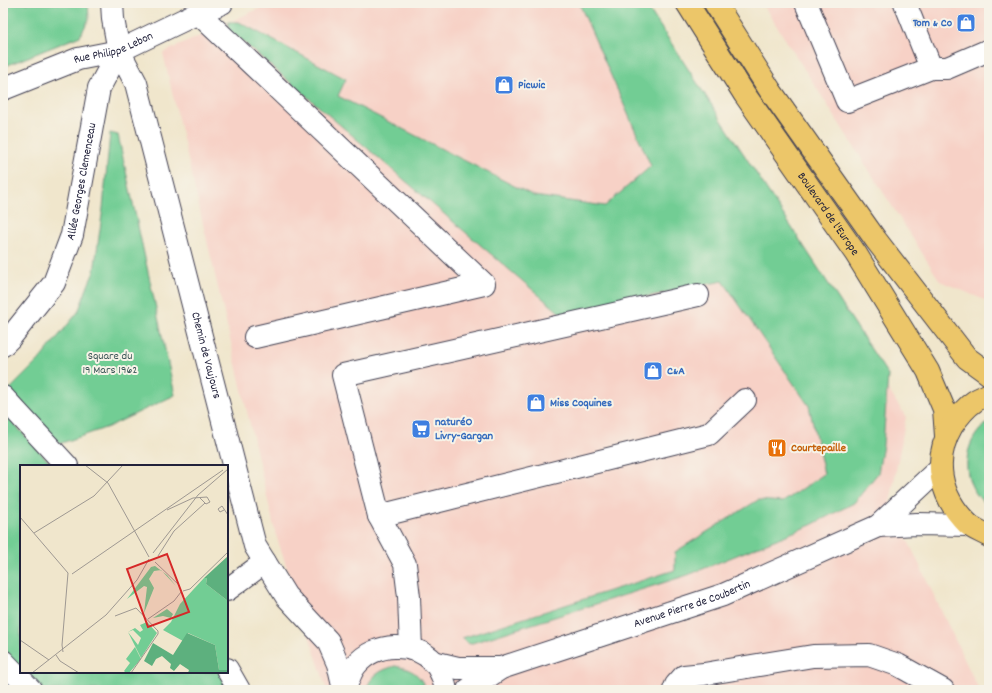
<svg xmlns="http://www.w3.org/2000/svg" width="992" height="693" viewBox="0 0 992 693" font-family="Dekko,sans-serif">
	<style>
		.built { fill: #f7d1c6 }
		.green { fill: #72cd94; stroke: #4a7868 }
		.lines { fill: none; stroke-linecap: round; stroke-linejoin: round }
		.minor-casing { stroke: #413f51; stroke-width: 24 }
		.major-casing { stroke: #413f51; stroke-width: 24 }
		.minor { stroke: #fff; stroke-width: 22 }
		.major { stroke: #ecc669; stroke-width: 22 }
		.labels { text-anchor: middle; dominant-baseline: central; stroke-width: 4; stroke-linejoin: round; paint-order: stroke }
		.shop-label { font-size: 12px; font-weight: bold; fill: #366cbe; stroke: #f7f3e8; text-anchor: start }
		.street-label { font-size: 12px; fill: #22223b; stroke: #f7f3e8 }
		.park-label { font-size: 12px; fill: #3a5556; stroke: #f7f3e8 }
		.food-label { font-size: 12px; font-weight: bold; fill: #c56008; stroke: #f7f3e8; text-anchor: start }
		.inset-road { fill: none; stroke: #9e9892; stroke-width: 1 }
		.view { fill: #d62828; fill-opacity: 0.15; stroke: #d62828; stroke-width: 2 }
		.inset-edge { fill: none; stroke: #22223b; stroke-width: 2 }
	</style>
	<rect width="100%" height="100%" fill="#f7f3e8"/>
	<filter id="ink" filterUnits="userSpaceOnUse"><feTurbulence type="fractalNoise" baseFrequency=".025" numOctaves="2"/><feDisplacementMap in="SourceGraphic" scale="8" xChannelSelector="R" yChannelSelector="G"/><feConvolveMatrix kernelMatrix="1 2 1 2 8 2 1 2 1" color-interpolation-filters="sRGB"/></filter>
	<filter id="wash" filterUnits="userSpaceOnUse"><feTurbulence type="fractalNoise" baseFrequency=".012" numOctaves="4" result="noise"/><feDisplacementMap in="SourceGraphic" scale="16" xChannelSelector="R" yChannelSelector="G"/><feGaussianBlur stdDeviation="0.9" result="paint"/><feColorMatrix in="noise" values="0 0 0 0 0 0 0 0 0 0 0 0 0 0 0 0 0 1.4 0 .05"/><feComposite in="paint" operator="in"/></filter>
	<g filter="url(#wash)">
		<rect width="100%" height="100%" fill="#f0e6cc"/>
		<path class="built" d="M271 3H638L906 417 890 503 979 690H327L276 535 163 53Z
			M762 3H989V302L940 281Z"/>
		<path class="green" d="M3 3H88L89 19 80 36 3 67Z
			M579 3H645L888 375 883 445 878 473 854 503 811 525 688 575 469 644 462 638 675 570V552L758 500 783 502 824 474 809 406 723 281 561 314 229 30 228 22H239L346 79 338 96 534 196 605 206 651 166Z
			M110 133 118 135 175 395 108 427 59 444 9 390 39 360 78 312 89 283 94 272 103 208Z
			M3 412 53 466H21V672H219L230 690H3Z
			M989 422V507C984 504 981 500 978 496 960 474 964 438 989 422Z
			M395 666C412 669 420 674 426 690H366C371 675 381 670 395 666Z"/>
	</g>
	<g filter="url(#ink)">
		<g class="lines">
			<g class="minor-casing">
				<g id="minor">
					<path id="s1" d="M112 3 113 19 119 51 136 83 255 546 286 596 328 641 338 664 344 690"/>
					<path d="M806 3 847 101 931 68 905 3"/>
					<path d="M198 13 484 284 255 337"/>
					<path d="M931 68H947L989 50"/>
					<path id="s2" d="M3 89 78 59 119 51 198 13 222 3"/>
					<path id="s3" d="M3 345 10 338 54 283 72 235 99 88 119 51"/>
					<path d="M3 397 67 466"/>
					<path d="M379 516 709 434 745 400"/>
					<path d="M878 526 917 524 969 525"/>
					<path d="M227 590 265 562"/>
					<path d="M411 649 409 597 405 564 379 516 343 375 698 295"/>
					<path d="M3 661 31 690"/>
					<path d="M433 662 458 668H501"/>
					<path d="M227 669 239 690"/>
					<path d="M345 690C348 681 350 672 356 665 375 642 414 641 434 662 441 670 444 680 446 690"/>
					<path id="s4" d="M468 690 501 668 723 595 878 526 940 468"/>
					<path d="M674 690 676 685 684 676 704 674 813 656 869 655 898 665 943 690"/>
				</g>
			</g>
			<g class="major-casing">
				<g id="major">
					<path id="s5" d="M687 3 745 95 856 254 928 371 944 409 946 436"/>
					<path d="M715 3 770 90 876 240 967 358 989 374"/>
					<path d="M989 394C984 397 979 398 975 401 966 407 958 417 952 426 932 460 940 497 968 524 973 529 982 532 989 536"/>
				</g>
			</g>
			<use href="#minor" class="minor"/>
			<use href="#major" class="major"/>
		</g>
	</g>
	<defs>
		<g id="shop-square" transform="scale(1)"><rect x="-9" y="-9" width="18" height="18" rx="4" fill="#3f7fe0" stroke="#f7f3e8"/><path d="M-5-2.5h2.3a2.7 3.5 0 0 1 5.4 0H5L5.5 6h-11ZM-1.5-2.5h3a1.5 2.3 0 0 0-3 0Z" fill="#fff"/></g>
		<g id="supermarket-square" transform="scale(1)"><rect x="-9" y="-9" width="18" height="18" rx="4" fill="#3f7fe0" stroke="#f7f3e8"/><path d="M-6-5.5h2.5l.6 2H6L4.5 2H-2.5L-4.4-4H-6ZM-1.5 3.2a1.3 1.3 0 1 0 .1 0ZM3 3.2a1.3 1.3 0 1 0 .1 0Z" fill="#fff"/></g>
		<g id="restaurant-square" transform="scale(1)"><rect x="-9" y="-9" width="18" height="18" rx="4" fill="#e8710a" stroke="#f7f3e8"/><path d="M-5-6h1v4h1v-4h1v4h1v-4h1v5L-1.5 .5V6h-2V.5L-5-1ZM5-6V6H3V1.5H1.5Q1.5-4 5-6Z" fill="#fff"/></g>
	</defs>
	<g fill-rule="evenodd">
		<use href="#shop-square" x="966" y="23"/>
		<use href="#shop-square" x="504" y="85"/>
		<use href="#shop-square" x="653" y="371"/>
		<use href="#shop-square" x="536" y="403"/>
		<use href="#supermarket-square" x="421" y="429"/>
		<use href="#restaurant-square" x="777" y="448"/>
	</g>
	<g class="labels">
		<g class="shop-label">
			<text x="952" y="23" text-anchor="end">Tom &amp; Co</text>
			<text x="518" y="85">Picwic</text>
			<text x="667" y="371">C&amp;A</text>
			<text x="550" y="403">Miss Coquines</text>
			<text x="435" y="422">naturéO<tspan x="435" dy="14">Livry-Gargan</tspan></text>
		</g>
		<g class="street-label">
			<text stroke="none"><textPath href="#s2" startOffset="118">Rue Philippe Lebon</textPath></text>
			<text stroke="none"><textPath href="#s3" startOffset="186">Allée Georges Clemenceau</textPath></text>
			<text stroke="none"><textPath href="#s5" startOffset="254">Boulevard de l'Europe</textPath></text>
			<text stroke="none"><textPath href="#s1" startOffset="366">Chemin de Vaujours</textPath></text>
			<text stroke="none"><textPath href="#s4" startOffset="241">Avenue Pierre de Coubertin</textPath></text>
		</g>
		<g class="park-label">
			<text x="110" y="356">Square du<tspan x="110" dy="14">19 Mars 1962</tspan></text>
		</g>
		<g class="food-label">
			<text x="791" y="448">Courtepaille</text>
		</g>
	</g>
	<g transform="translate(20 465)">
		<rect width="208" height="208" fill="#f0e6cc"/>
		<path d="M135 101 147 110 156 121 141 105 134 106 129 114 134 123 124 148 127 122 124 121 107 134 131 102ZM184 113H187L186 119 208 136V205H199L195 180 168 168 163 176 143 165 151 157 160 139ZM147 144 153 149 151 153 143 151 133 153ZM127 157 137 168 121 193 108 167 118 180 121 173 113 165 108 167 115 163 120 167 123 165 120 160ZM115 182 121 194 109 208H106L104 206 110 198 106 194Z" fill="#72cd94"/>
		<path d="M208 91V136L186 119 187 113H184ZM167 168 195 180 199 205H208V208H168L169 205 160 199 154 206 150 203 151 199 142 191 136 194 132 201 124 196 133 178 153 190Z" fill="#5db07e"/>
		<path class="inset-road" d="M65 0 88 18 129 92M147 45 173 33 187 32 190 37 186 39 180 33M204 45 200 47 198 44 202 41 208 50M0 52 48 108 42 180 43 187M14 68 74 31 103 0M133 88 178 30 208 4M138 91 154 66 185 38M135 97 160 121M52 109 203 5M163 126 170 124 208 87M95 151 116 143 138 166V169L111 208M128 154 154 136 161 127M0 175 29 195M36 190 40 196 59 208M12 208 86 150 117 115 129 94"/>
		<path class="view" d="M147 89 169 147 128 162 107 104Z"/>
		<rect width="208" height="208" class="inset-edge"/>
	</g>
	<rect width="992" height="693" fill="none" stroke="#f7f3e8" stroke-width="16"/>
</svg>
